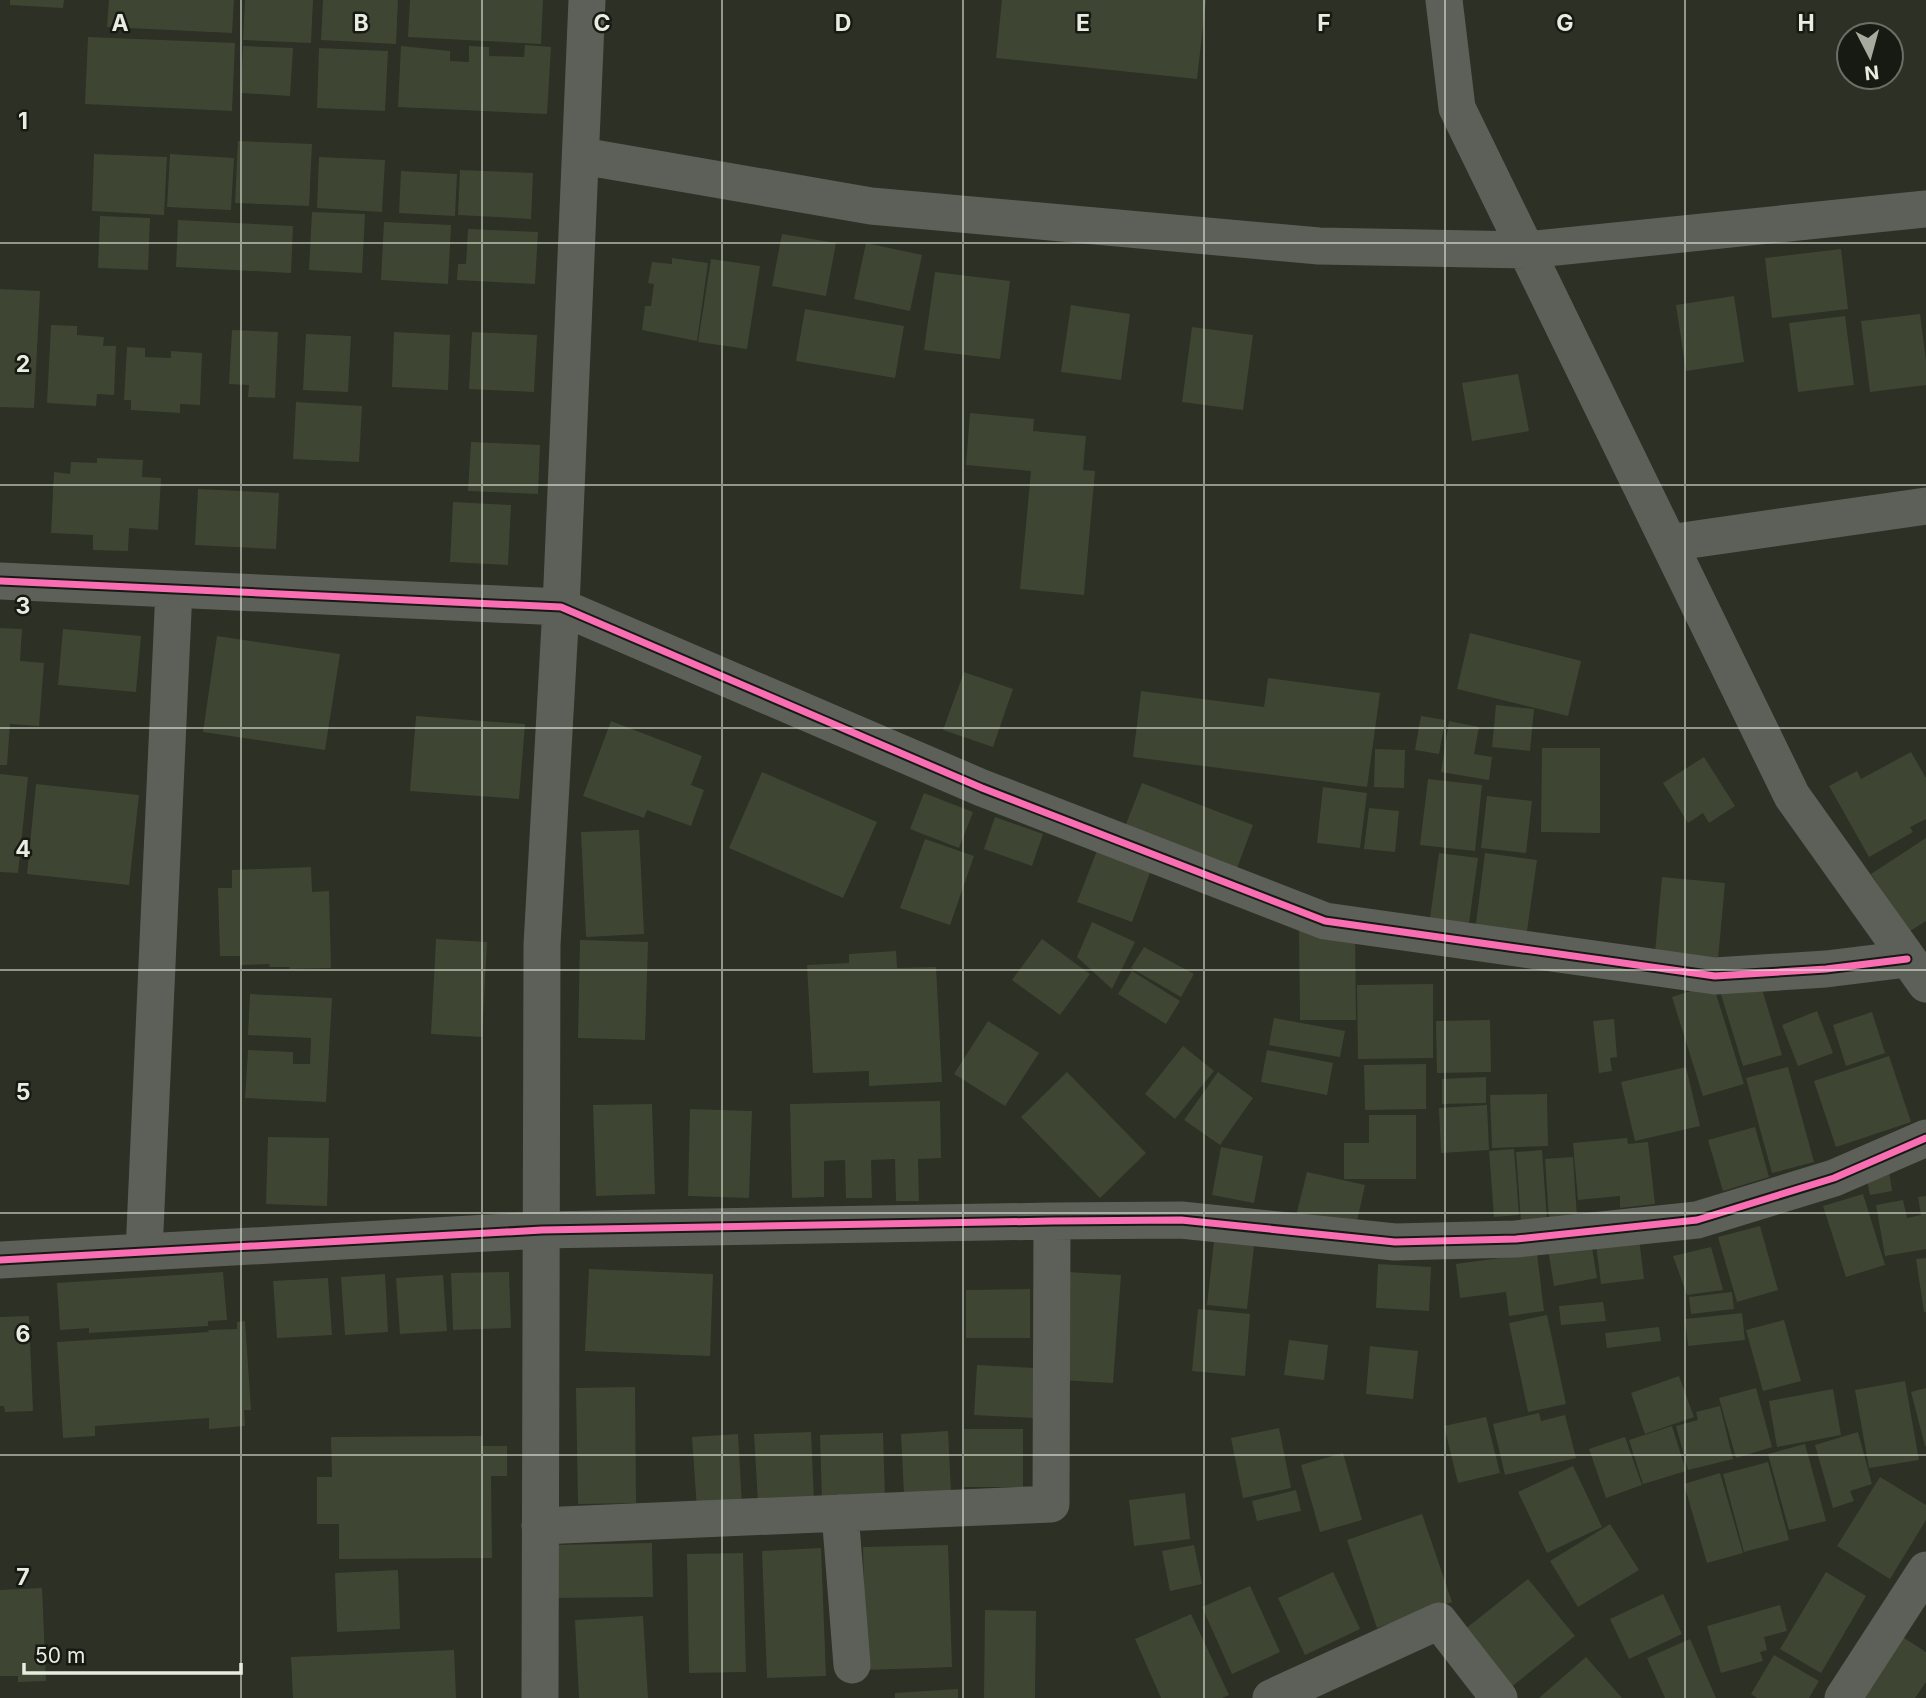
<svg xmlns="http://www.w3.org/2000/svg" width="1926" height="1698" viewBox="0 0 1926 1698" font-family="Inter,sans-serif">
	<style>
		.building { fill: #3f4533 }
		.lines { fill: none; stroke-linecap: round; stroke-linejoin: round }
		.minor { stroke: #5d6058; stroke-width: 37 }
		.cycleway-casing { stroke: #171a12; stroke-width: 11 }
		.cycleway { stroke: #f96db3; stroke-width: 7 }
		.grid { fill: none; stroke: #e8ede1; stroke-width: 2; stroke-opacity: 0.55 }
		.grid-label { font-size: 23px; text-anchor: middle; font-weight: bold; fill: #e8ede1; stroke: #171a12; stroke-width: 5; stroke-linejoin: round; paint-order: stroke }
	</style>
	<rect width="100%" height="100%" fill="#2c3025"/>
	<path class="building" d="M10 0H64L63 8 10 5Z
		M109 0H234L232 33 107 27Z
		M245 0H313L311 43 243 40Z
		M323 0H398L396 44 321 40Z
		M410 0H543L541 44 408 37Z
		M1002 0H1206L1197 79 996 58Z
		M88 37 235 43 232 111 85 104Z
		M525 45 551 47 547 114 398 107 401 46 450 51V61L469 62V46L489 47V56L524 57Z
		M243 46 293 48 290 96 241 93Z
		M319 48 388 51 385 111 317 108Z
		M238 141 312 144 309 206 235 203Z
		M94 154 167 157 164 215 92 211Z
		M170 154 234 158 231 210 167 207Z
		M319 157 385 160 382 212 317 208Z
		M460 170 533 173 531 219 458 215Z
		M401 171 457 174 455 216 399 213Z
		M312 212 365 214 362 273 309 270Z
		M100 216 150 218 148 270 98 268Z
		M178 220 293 226 291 273 176 267Z
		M384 222 451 225 448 284 381 280Z
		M468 229 538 232 535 284 457 280 458 264H466Z
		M782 234 836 243 826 296 772 286Z
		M866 243 922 255 910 311 854 299Z
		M1841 249 1848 309 1772 318 1765 258Z
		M672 258 708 263 697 341 642 330 645 306H651L654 284 648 283 652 262 672 264Z
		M711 259 760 266 747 349 698 342Z
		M935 272 1010 281 1000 359 924 350Z
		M0 289 40 291 34 408 0 407Z
		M1734 296 1744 362 1686 371 1676 305Z
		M1071 305 1130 314 1121 380 1061 372Z
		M805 309 904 326 895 378 796 361Z
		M1920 314 1926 361V385L1870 392 1861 321Z
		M1845 316 1854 385 1798 392 1789 323Z
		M51 325 77 326V335L104 337 103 346H116L114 395 97 394 96 406 47 403Z
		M1192 327 1253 335 1243 410 1182 402Z
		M232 330 278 332 275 398 248 397 249 385 229 384Z
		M394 332 450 335 448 390 392 387Z
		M472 332 537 335 534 392 469 389Z
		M306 334 351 336 348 392 303 390Z
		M127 347 145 348V357L171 358V351L202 353 200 405 180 404V413L131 410V400H124Z
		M1518 374 1529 431 1472 441 1462 383Z
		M296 402 362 406 359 462 293 459Z
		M970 413 1034 419 1033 431 1086 436 1083 470 1095 471 1084 595 1020 589 1031 471 966 465Z
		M471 442 540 445 538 494 468 491Z
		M97 458 143 460 142 477 161 478 158 530 129 528 128 551 93 550V535L51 533 54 472 70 474 71 462 97 463Z
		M198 489 279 493 276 549 195 545Z
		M453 502 511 505 508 565 450 562Z
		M0 628 22 629 20 661 44 663 39 726 10 724 7 765H0Z
		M63 629 141 636 136 692 58 685Z
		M1470 633 1581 661 1568 716 1457 689Z
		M217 636 340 654 325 750 203 732Z
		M964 672 1013 689 993 747 943 730Z
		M1268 678 1380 693 1367 787 1133 757 1141 691 1264 707Z
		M1496 705 1534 709 1530 751 1492 747Z
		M416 716 525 724 519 799 410 791Z
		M1421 716 1445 720 1439 754 1415 750Z
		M611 721 702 756 691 785 704 790 691 826 647 810 644 818 583 796Z
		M1449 721 1479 727 1474 754 1492 757 1489 780 1441 772Z
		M1542 748H1600V833L1541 832Z
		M1375 749 1405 750 1404 788 1374 787Z
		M1911 752 1926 778V819L1910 827 1913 832 1869 857 1829 786 1857 771 1861 779Z
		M1704 757 1735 806 1709 823 1703 813 1688 823 1663 783Z
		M762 772 877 822 843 898 729 848Z
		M0 774 28 777 18 873 0 872Z
		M1428 779 1482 785 1475 851 1420 845Z
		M1142 783 1253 825 1233 879 1121 837Z
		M36 784 139 795 129 885 27 874Z
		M1323 787 1367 793 1360 848 1317 843Z
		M924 793 973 812 959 848 910 829Z
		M1487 796 1532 801 1526 853 1481 848Z
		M1369 808 1399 811 1395 852 1364 849Z
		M995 817 1043 834 1032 866 984 849Z
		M639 830 644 934 586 937 581 832Z
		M1926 838V921L1910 931 1871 874Z
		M925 839 974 856 950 925 900 908Z
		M1098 848 1152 867 1132 922 1077 902Z
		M1439 853 1478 858 1469 923 1430 918Z
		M1485 853 1537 860 1526 938 1475 931Z
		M311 867 312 892 329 891 331 968 289 969 290 967H269L270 964 240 965V956H220L218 888H232V870Z
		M1662 877 1725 883 1718 959 1655 953Z
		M1092 922 1135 942 1112 989 1077 957Z
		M1299 929H1355L1356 1020H1300Z
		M436 939 487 942 482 1037 431 1034Z
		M1042 939 1090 974 1060 1015 1012 980Z
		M580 940 648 942 645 1040 578 1038Z
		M1144 947 1194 974 1181 997 1131 968Z
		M896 951 897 968 936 967 942 1082 869 1086V1071L813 1073 807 965 849 963V954Z
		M1132 971 1180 1001 1166 1024 1118 994Z
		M1758 976 1782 1055 1743 1066 1719 988Z
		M1433 984V1058L1358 1059 1357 985Z
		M1713 984 1744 1084 1703 1096 1672 997Z
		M250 994 332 998 326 1102 245 1098 248 1050 293 1052V1064H310L311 1038 248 1035Z
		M1817 1011 1833 1053 1798 1066 1782 1025Z
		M1872 1012 1885 1053 1846 1066 1833 1025Z
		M1274 1018 1345 1031 1340 1057 1269 1045Z
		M1614 1019 1617 1057 1610 1058 1612 1071 1599 1073 1593 1021Z
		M1490 1020 1491 1072 1437 1073 1436 1021Z
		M988 1021 1039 1053 1005 1106 954 1074Z
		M1183 1046 1214 1071 1175 1119 1145 1094Z
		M1267 1050 1333 1063 1327 1095 1261 1082Z
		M1889 1056 1911 1122 1836 1147 1814 1081Z
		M1426 1064V1109L1365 1110 1364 1065Z
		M1686 1067 1700 1126 1635 1141 1621 1082Z
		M1788 1067 1814 1162 1772 1173 1746 1078Z
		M1067 1072 1146 1153 1100 1198 1021 1117Z
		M1218 1072 1253 1098 1220 1145 1184 1120Z
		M1486 1077V1103L1442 1104V1079Z
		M1547 1094 1548 1146 1492 1148 1490 1095Z
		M940 1101 941 1158 918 1159 919 1201H896L895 1159 871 1160 872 1198H846L845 1160 824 1161V1197L792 1198 790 1104Z
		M652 1104 655 1194 596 1196 593 1105Z
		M1487 1105 1489 1150 1441 1153 1439 1108Z
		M690 1109 752 1111 749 1198 688 1196Z
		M1369 1115H1416V1179H1344V1143H1369Z
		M1755 1127 1769 1177 1723 1191 1708 1140Z
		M268 1137 329 1138 327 1206 266 1204Z
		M1627 1138 1628 1144 1648 1142 1655 1204 1620 1208V1196L1578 1200 1573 1143Z
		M1221 1147 1263 1156 1254 1203 1212 1195Z
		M1514 1149 1519 1215 1494 1217 1489 1151Z
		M1542 1150 1547 1221 1521 1222 1516 1152Z
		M1573 1157 1577 1218 1549 1220 1545 1159Z
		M1889 1171 1892 1191 1870 1195 1866 1175Z
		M1307 1172 1365 1185 1355 1230 1296 1216Z
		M1863 1194 1885 1265 1846 1277 1823 1206Z
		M1926 1196V1249L1885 1256 1876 1205 1903 1200 1907 1218 1921 1215 1918 1197Z
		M1760 1226 1778 1290 1737 1302 1718 1237Z
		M1639 1238 1644 1279 1601 1284 1596 1244Z
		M1214 1241 1254 1246 1247 1309 1207 1305Z
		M1591 1242 1597 1278 1554 1286 1548 1249Z
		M1711 1247 1723 1290 1687 1295 1673 1256Z
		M1537 1253 1544 1311 1509 1316 1506 1292 1460 1298 1456 1264Z
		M1926 1258V1312H1924L1916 1259Z
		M1378 1264 1431 1267 1429 1311 1376 1308Z
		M589 1269 713 1274 710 1356 585 1351Z
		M223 1272 227 1320 208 1321V1326L89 1333V1328L60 1330 57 1283Z
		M509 1272 511 1328 453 1330 451 1273Z
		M1067 1272 1121 1275 1113 1383 1060 1380Z
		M385 1274 388 1332 345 1335 341 1277Z
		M443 1275 447 1331 400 1334 396 1278Z
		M328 1278 332 1335 277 1338 273 1281Z
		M1030 1289V1338H966V1290Z
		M1732 1292 1734 1309 1691 1314 1689 1297Z
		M1603 1302 1606 1321 1561 1325 1559 1306Z
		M1198 1309 1250 1314 1245 1376 1192 1371Z
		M1742 1313 1745 1340 1688 1346 1685 1319Z
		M1547 1315 1566 1404 1528 1412 1509 1323Z
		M29 1316 33 1411 5 1412 4 1406H0V1317Z
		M1784 1320 1801 1381 1763 1391 1746 1330Z
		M245 1321 251 1410H244L245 1426 209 1429V1418L95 1426V1436L63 1438 57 1342 209 1332 208 1330 237 1329V1322Z
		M1659 1327 1661 1341 1607 1348 1605 1333Z
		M1289 1340 1328 1345 1324 1380 1284 1375Z
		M1370 1346 1418 1351 1413 1399 1366 1394Z
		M977 1365 1036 1368 1034 1418 974 1415Z
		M1679 1376 1694 1417 1645 1434 1631 1393Z
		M1905 1381 1919 1460 1869 1468 1855 1390Z
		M635 1387 636 1503 578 1504 576 1388Z
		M1756 1388 1772 1447 1736 1458 1719 1398Z
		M1926 1388V1446H1925L1911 1392Z
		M1833 1389 1841 1435 1777 1447 1769 1401Z
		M1720 1406 1733 1459 1688 1470 1676 1426 1698 1420 1696 1412Z
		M1539 1413 1541 1421 1565 1415 1576 1458 1505 1475 1493 1424Z
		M1486 1417 1500 1473 1458 1483 1444 1426Z
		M1672 1426 1686 1471 1643 1484 1629 1440Z
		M1279 1428 1291 1488 1243 1498 1231 1438Z
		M964 1429H1023V1487H964Z
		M948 1431 951 1491 904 1494 901 1434Z
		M811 1432 814 1501 758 1503 754 1434Z
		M1858 1432 1872 1484 1850 1491 1854 1501 1833 1508 1815 1445Z
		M883 1433 885 1499 822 1501 820 1435Z
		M738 1434 742 1506 697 1509 692 1437Z
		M482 1436V1446H507V1476H491L492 1558 339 1559V1524H317V1477H332L331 1437Z
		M1625 1437 1642 1485 1606 1498 1589 1449Z
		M1805 1444 1826 1521 1789 1530 1768 1454Z
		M1343 1453 1362 1520 1320 1532 1301 1465Z
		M1768 1462 1789 1540 1744 1552 1723 1474Z
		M1573 1466 1602 1527 1547 1553 1518 1492Z
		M1720 1473 1743 1553 1707 1563 1684 1484Z
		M1880 1477 1926 1505V1520L1890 1579 1837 1546Z
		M1296 1490 1301 1511 1257 1521 1252 1501Z
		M1185 1493 1190 1539 1134 1546 1129 1500Z
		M1422 1514 1452 1602 1377 1628 1347 1540Z
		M1610 1524 1639 1570 1578 1607 1550 1561Z
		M652 1543 653 1597 554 1598 553 1545Z
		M948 1545 952 1667 866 1670 863 1547Z
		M1194 1545 1202 1584 1170 1591 1162 1551Z
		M821 1548 826 1676 767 1678 762 1551Z
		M743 1553 746 1672 689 1673 687 1554Z
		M398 1570 400 1629 337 1632 335 1573Z
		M1333 1572 1360 1629 1305 1655 1278 1598Z
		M1826 1572 1866 1596 1821 1673 1780 1649Z
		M1528 1579 1575 1636 1500 1696 1454 1638Z
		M1250 1586 1280 1652 1232 1674 1202 1607Z
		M42 1588 46 1681 18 1682V1676H0V1590Z
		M1663 1594 1682 1634 1629 1659 1610 1619Z
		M1780 1605 1787 1631 1764 1637 1767 1650 1760 1652 1763 1661 1721 1673 1707 1626Z
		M985 1610 1036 1611 1035 1698H984Z
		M1191 1614 1229 1695 1222 1698H1161L1135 1639Z
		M643 1616 648 1698H579L575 1620Z
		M1901 1636 1926 1652V1682L1915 1698H1860Z
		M1690 1639 1716 1698H1665L1647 1658Z
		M454 1650 456 1698H293L291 1657Z
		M1774 1655 1819 1681 1809 1698H1757L1751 1694Z
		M1586 1657 1622 1698H1539Z
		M958 1689V1698H895V1693Z"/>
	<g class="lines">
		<path class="minor" d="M1444 0 1457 108 1792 796 1926 984
			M582 156 871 206 1319 246 1527 250 1926 209
			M1669 543 1926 506
			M0 581 561 607 982 788 1325 921 1715 976 1826 969 1907 959
			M144 1252 174 589
			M0 1260 542 1230 1052 1221 1181 1220 1395 1242 1516 1239 1697 1220 1834 1178 1926 1138
			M840 1513 852 1665
			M540 1526 1051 1504 1052 1221
			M540 1698 542 945 561 607 587 0
			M1271 1698 1439 1621 1499 1698
			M1843 1698 1926 1570"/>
		<g class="cycleway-casing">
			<path id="cycleway" d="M0 581 561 607 982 788 1325 921 1715 976 1826 969 1907 959
				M0 1260 542 1230 1052 1221 1181 1220 1395 1242 1516 1239 1697 1220 1834 1178 1926 1138"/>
		</g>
		<use href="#cycleway" class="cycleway"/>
	</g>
	<path class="grid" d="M241 0V1698M482 0V1698M722 0V1698M963 0V1698M1204 0V1698M1445 0V1698M1685 0V1698M0 243H1926M0 485H1926M0 728H1926M0 970H1926M0 1213H1926M0 1455H1926"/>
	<g class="grid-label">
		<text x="120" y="31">A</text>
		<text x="361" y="31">B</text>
		<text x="602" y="31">C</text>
		<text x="843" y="31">D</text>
		<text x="1083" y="31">E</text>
		<text x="1324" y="31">F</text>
		<text x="1565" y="31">G</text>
		<text x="1806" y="31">H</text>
		<text x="23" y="129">1</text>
		<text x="23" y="372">2</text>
		<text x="23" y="614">3</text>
		<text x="23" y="857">4</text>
		<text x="23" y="1100">5</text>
		<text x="23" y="1342">6</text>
		<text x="23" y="1585">7</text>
	</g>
	<g transform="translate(1870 56) rotate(174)"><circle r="33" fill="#171a12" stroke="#6b6e65" stroke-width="2"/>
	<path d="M0-5L12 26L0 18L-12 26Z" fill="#a6ab9f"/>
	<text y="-10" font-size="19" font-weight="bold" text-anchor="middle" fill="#e8ede1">N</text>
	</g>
	<path d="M24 1663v10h217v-10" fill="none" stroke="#e8ede1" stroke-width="3.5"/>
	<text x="35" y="1663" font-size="21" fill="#e8ede1" stroke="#171a12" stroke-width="5" paint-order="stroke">50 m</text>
</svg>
